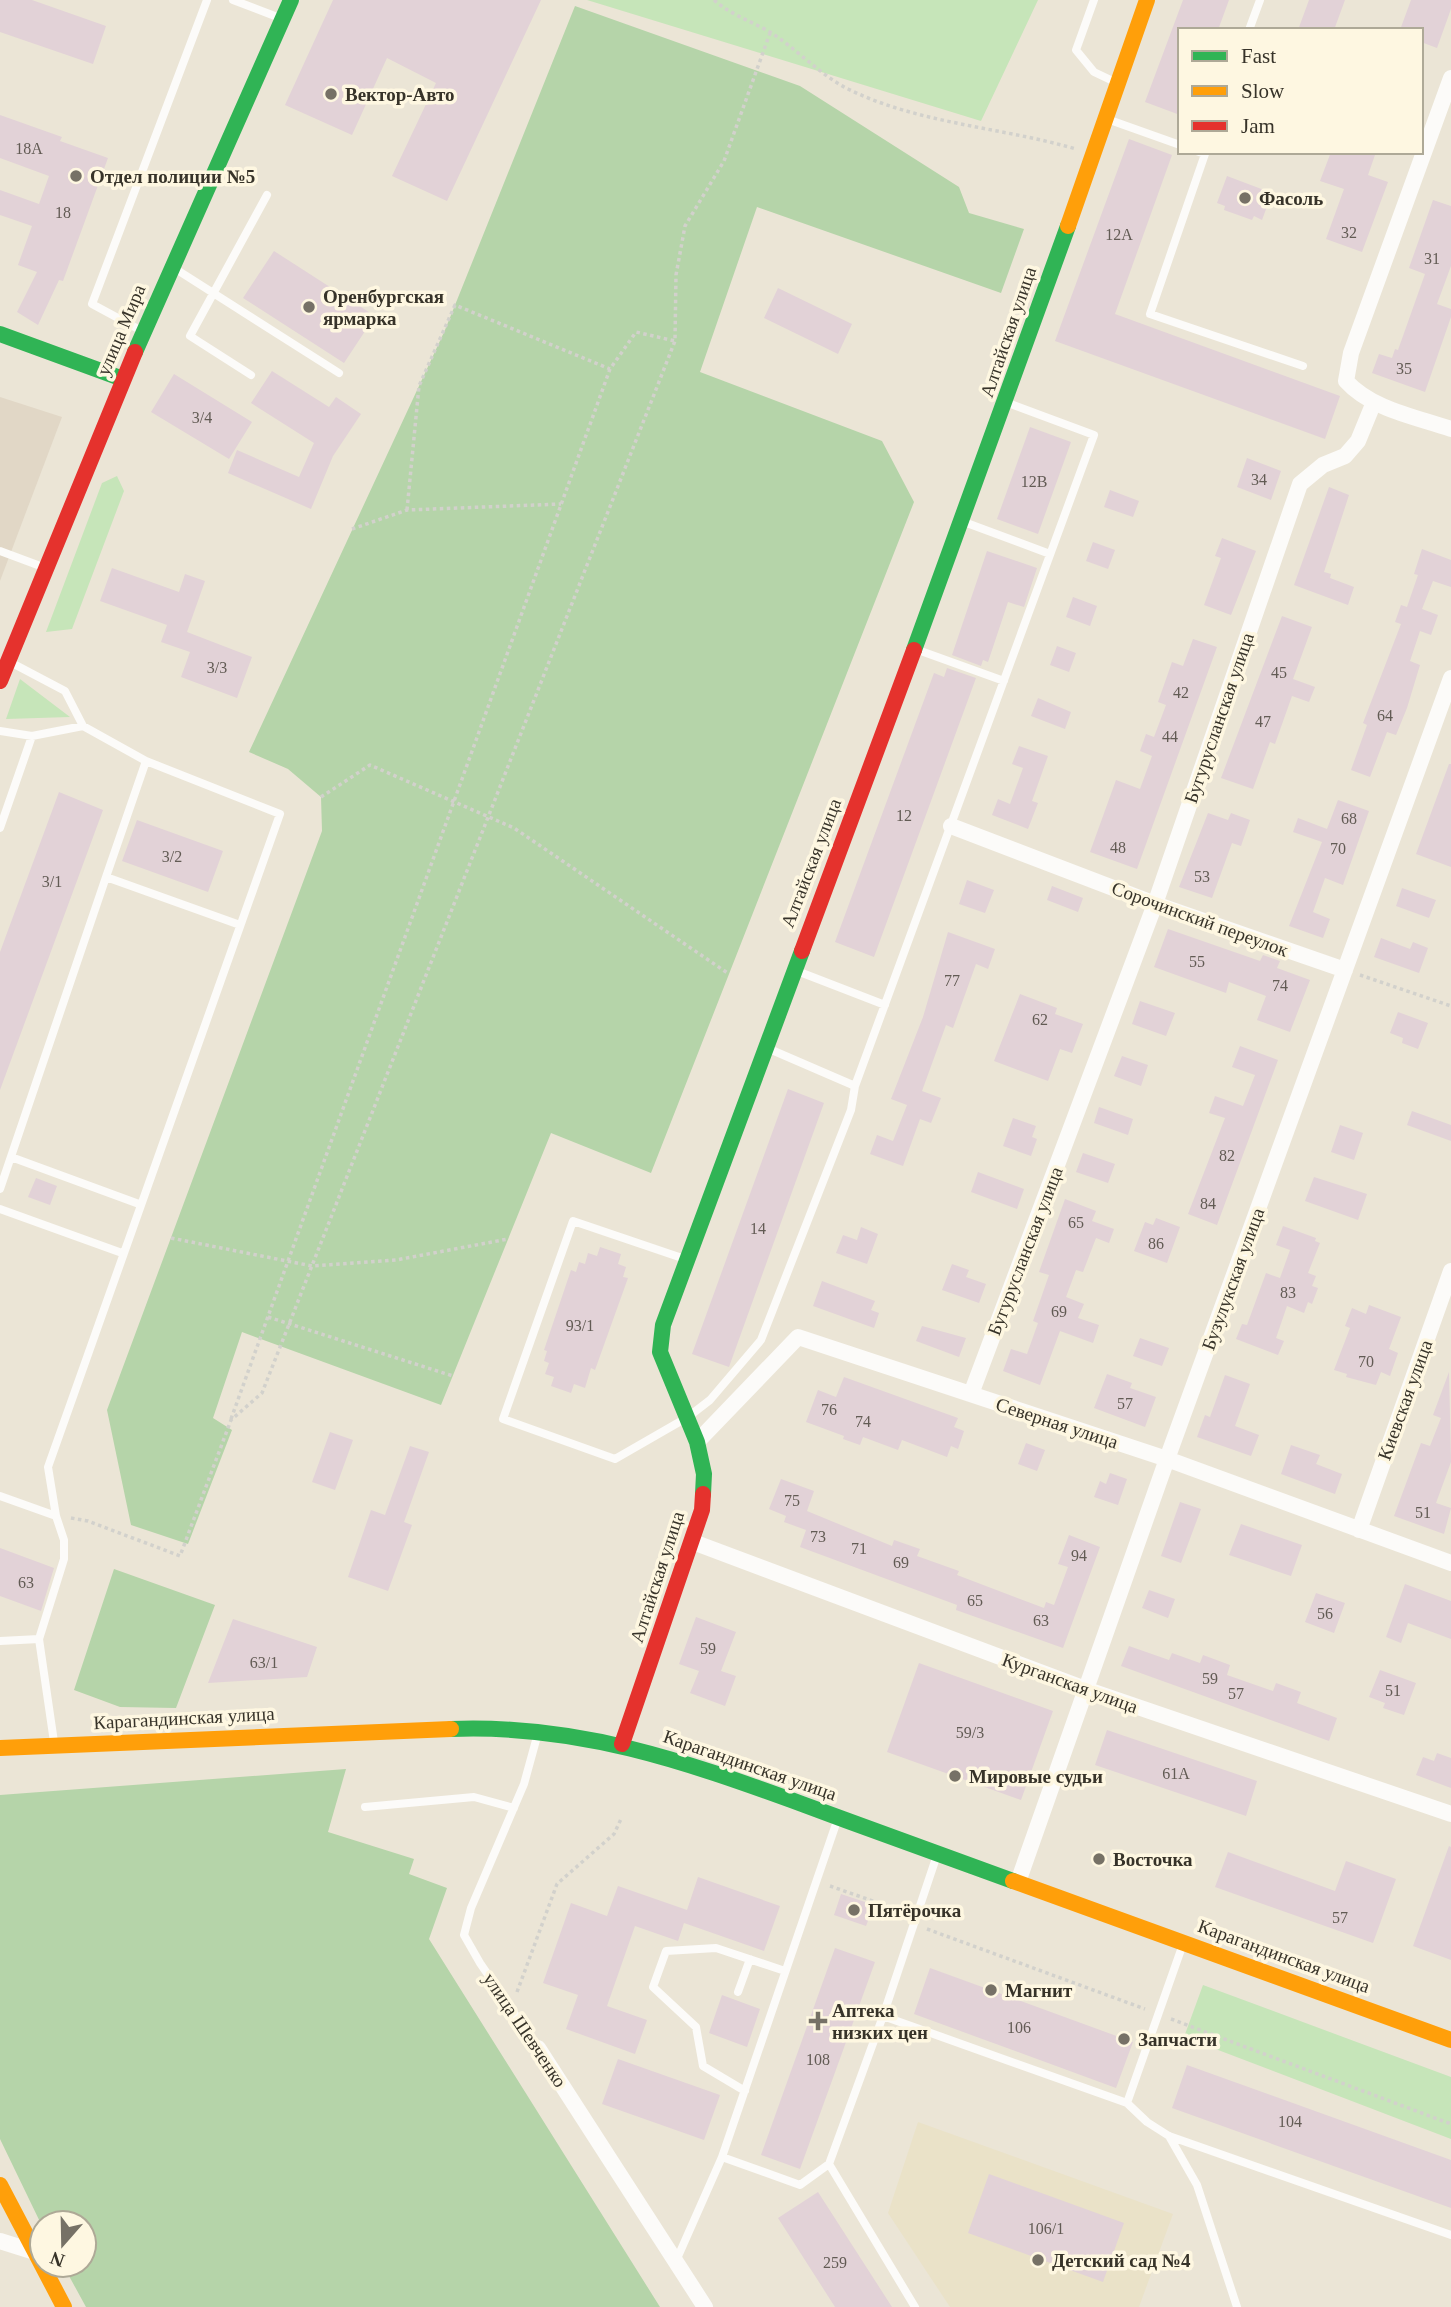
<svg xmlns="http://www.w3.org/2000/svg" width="1451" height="2307" viewBox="0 0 1451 2307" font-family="'Times New Roman',serif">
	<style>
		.built { fill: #eae2c8 }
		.industrial { fill: #e1d7c6 }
		.green { fill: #c6e5b9 }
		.forest { fill: #b5d4a9 }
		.building { fill: #e2d2d7 }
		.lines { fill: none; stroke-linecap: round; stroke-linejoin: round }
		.path { stroke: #d2d1cc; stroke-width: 3.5; stroke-dasharray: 3.5 3.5; stroke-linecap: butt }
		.lane { stroke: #fcfbf9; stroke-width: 8 }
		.street { stroke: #fcfbf9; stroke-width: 16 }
		.fast { stroke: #30b455; stroke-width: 16 }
		.slow { stroke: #ff9f0a; stroke-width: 16 }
		.jam { stroke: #e5322d; stroke-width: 16 }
		.poi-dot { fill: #767166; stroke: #fef7e1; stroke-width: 2.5 }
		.labels { text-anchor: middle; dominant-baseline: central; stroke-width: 7; stroke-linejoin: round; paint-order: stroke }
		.number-label { font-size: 16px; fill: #625b54 }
		.poi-label { font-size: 19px; font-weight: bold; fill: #373329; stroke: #fef7e1; text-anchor: start }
		.street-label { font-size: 19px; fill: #373329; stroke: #fef7e1 }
	</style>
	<rect width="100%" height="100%" fill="#ebe5d6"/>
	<path class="built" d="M918 2122 1173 2214 1139 2307H950L888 2213Z"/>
	<path class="industrial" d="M0 397 62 417 0 581Z"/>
	<path class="green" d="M587 0H1038L981 121Z
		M117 476 124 491 72 629 46 632 102 483Z
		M20 679 70 717 6 719Z
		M1203 1985 1451 2077V2139L1184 2037Z"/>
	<path class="forest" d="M575 6 800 86 959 187 969 213 1024 229 1001 293 757 207 700 372 882 441 914 502 651 1173 551 1133 441 1405 242 1332 213 1418 232 1430 188 1544 131 1525 107 1410 322 831 321 797 288 769 249 752 445 330Z
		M114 1569 215 1605 176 1708 120 1707 74 1690Z
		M346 1769 328 1832 414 1859 409 1874 447 1888 429 1939 660 2307H86L63 2265H84V2223H42V2226L0 2139V1795Z"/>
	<path class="building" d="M0 0H32L106 26 93 64 0 32Z
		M333 0H541L447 201 392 176 436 83 387 58 352 135 285 105Z
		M1183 0H1229L1218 30H1180V115L1145 102Z
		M1309 0H1345L1334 30H1298Z
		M1411 0H1451V9L1437 48 1421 42V30H1400Z
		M0 115 62 137 60 141 108 158 63 281 59 280 38 325 17 312 37 272 18 265 32 226 0 215V190L39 204 49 176 0 158Z
		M1129 139 1172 155 1115 314 1340 396 1325 439 1055 341Z
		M1331 152H1376L1368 175 1388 182 1362 252 1326 239 1344 189 1320 181Z
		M1227 176 1272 193 1262 220 1254 216 1252 220 1224 210 1225 206 1217 203Z
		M1433 200 1451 206V266L1437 304 1451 309V317L1425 392 1372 373 1379 354 1392 358 1395 349 1398 350 1425 274 1409 268Z
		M274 251 375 316 344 363 243 298Z
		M778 288 852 324 838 354 764 318Z
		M272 371 329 407 336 397 361 414 333 456 311 509 228 473 237 450 299 477 314 443 251 403Z
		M174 374 252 422 229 459 151 412Z
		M1030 427 1071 442 1038 534 997 519Z
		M1247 458 1281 471 1271 500 1237 487Z
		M1329 487 1349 495 1324 572 1331 574 1330 578 1354 587 1348 605 1294 585Z
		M1110 490 1139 501 1133 517 1104 507Z
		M1222 538 1256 551 1231 615 1204 605 1221 558 1215 556Z
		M1093 542 1115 550 1108 569 1086 561Z
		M1422 549 1451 560V587L1433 581 1422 609 1438 615 1431 635 1420 631 1410 661 1420 665 1407 708 1396 735 1387 732 1370 777 1351 770 1367 725 1363 723 1401 624 1395 622 1401 605 1407 607 1418 575 1414 574Z
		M987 551 1037 568 1024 607 1008 602 988 662 983 660 981 666 952 655Z
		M112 568 179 592 185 574 205 581 187 632 252 657 237 698 181 677 190 652 161 642 167 625 100 601Z
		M1073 597 1097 606 1090 626 1066 617Z
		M1282 616 1312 627 1293 679 1315 687 1309 702 1292 696 1275 744 1270 742 1253 789 1221 778Z
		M1193 639 1217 647 1137 869 1090 852 1116 780 1140 789 1152 756 1140 751 1146 734 1154 737 1166 705 1158 702 1172 662 1183 666Z
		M1057 646 1076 653 1069 672 1050 665Z
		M947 668 976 678 874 957 835 942 934 673 944 677Z
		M1038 698 1071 712 1065 729 1031 716Z
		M1019 746 1048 756 1032 801 1038 803 1028 829 992 815 998 799 1010 804 1023 768 1012 764Z
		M1449 764H1451V867L1416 854Z
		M59 792 103 810 0 1090V952Z
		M1338 800 1369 811 1343 885 1325 878 1313 912 1330 919 1323 938 1289 926 1322 842 1293 832 1298 818 1327 829Z
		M1208 813 1228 820 1231 813 1250 820 1241 846 1232 843 1212 898 1179 887Z
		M137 820 223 851 208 892 122 861Z
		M967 880 994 890 985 913 959 904Z
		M1052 886 1083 898 1078 912 1047 900Z
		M1402 888 1436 900 1429 918 1396 906Z
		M1168 929 1260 961 1263 955 1280 961 1277 968 1310 980 1290 1032 1257 1020 1266 996 1229 982 1226 993 1154 967Z
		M948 932 995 949 988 969 976 964 953 1028 946 1025 922 1091 941 1098 931 1123 920 1119 903 1166 870 1154 877 1135 893 1141 907 1105 891 1099 923 1017Z
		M1381 938 1410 949 1413 942 1428 948 1419 973 1374 957Z
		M1020 994 1057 1008 1055 1014 1083 1024 1072 1053 1060 1049 1048 1081 994 1061Z
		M1140 1001 1175 1013 1166 1036 1132 1024Z
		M1398 1012 1428 1023 1418 1049 1402 1043 1403 1038 1390 1033Z
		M1240 1046 1278 1060 1217 1225 1188 1214 1225 1118 1209 1113 1215 1096 1243 1106 1255 1075 1232 1067Z
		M1122 1056 1148 1065 1141 1086 1114 1076Z
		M788 1089 824 1103 729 1367 692 1354Z
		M1099 1107 1133 1119 1128 1135 1094 1123Z
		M1412 1111 1451 1125V1141L1407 1125Z
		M1013 1118 1036 1126 1032 1137 1037 1139 1031 1156 1003 1146Z
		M1340 1125 1363 1133 1354 1160 1331 1152Z
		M1083 1153 1115 1164 1108 1183 1076 1172Z
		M978 1172 1024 1189 1017 1209 971 1192Z
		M1314 1177 1367 1194 1358 1220 1305 1201Z
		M36 1178 57 1186 50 1205 28 1197Z
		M1065 1199 1096 1211 1092 1221 1114 1229 1109 1243 1096 1238 1083 1272 1076 1270 1066 1297 1084 1304 1078 1318 1099 1325 1093 1343 1060 1331 1040 1385 1003 1371 1011 1349 1027 1354 1038 1323 1033 1321 1049 1275 1039 1272Z
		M1156 1218 1180 1227 1167 1263 1134 1251 1145 1222 1153 1225Z
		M1283 1226 1316 1238 1315 1241 1320 1243 1308 1273 1316 1276 1312 1286 1318 1288 1312 1304 1308 1302 1304 1313 1287 1306 1276 1338 1284 1341 1278 1355 1236 1339 1242 1324 1247 1325 1266 1273 1280 1278 1290 1250 1276 1245Z
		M861 1227 878 1234 867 1264 836 1253 843 1235 857 1240Z
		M600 1247 621 1254 618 1264 626 1267 623 1277 628 1278 595 1370 591 1368 585 1388 574 1384 571 1393 551 1386 554 1377 545 1374 549 1363 544 1361 547 1351 544 1350 571 1270 576 1272 579 1262 585 1264 588 1253 597 1256Z
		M952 1264 969 1270 966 1277 986 1284 979 1303 942 1290Z
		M822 1281 875 1301 871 1310 879 1313 874 1328 813 1306Z
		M1369 1305 1401 1317 1389 1349 1398 1353 1390 1376 1381 1372 1376 1385 1346 1377 1347 1374 1334 1370 1350 1328 1345 1326 1352 1308 1366 1314Z
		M922 1326 966 1338 959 1357 916 1341Z
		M1140 1338 1169 1348 1162 1366 1133 1356Z
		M1449 1372 1451 1462 1436 1503 1451 1508 1444 1534 1394 1516 1421 1443 1430 1446 1441 1418 1433 1415Z
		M1107 1374 1132 1383 1130 1388 1156 1397 1145 1427 1094 1408Z
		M1225 1375 1250 1384 1235 1426 1259 1435 1251 1456 1197 1437 1205 1415 1210 1417Z
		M844 1377 958 1418 954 1427 964 1431 958 1449 951 1446 947 1457 902 1440 898 1450 863 1437 860 1445 843 1439 844 1436 806 1422 818 1390 836 1397Z
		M330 1432 353 1440 335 1490 312 1482Z
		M1026 1443 1045 1450 1037 1471 1018 1464Z
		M1291 1445 1320 1455 1316 1464 1342 1474 1335 1494 1281 1474Z
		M410 1446 429 1452 404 1522 412 1525 388 1591 348 1577 371 1510 385 1515Z
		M1110 1473 1127 1479 1118 1505 1094 1497 1100 1481 1106 1484Z
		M781 1479 814 1491 807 1511 892 1546 894 1540 920 1549 917 1556 959 1571 957 1575 1044 1608 1046 1602 1054 1605 1068 1567 1058 1564 1069 1535 1100 1547 1063 1648 956 1610 957 1605 800 1547 806 1530 784 1522 786 1516 769 1509Z
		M1180 1502 1201 1509 1181 1563 1161 1556Z
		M1241 1524 1302 1545 1291 1576 1229 1555Z
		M0 1548 54 1568 41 1611 0 1596Z
		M1405 1584 1451 1601V1639L1408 1623 1401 1643 1386 1637Z
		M1149 1590 1175 1599 1168 1618 1142 1608Z
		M1316 1593 1345 1603 1334 1633 1305 1622Z
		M696 1617 736 1632 721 1671 736 1676 725 1706 690 1693 699 1671 679 1664Z
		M233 1619 317 1647 307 1677 208 1683Z
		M1129 1646 1169 1660 1172 1653 1200 1663 1203 1655 1230 1665 1227 1675 1273 1691 1276 1683 1301 1692 1297 1703 1337 1718 1329 1741 1121 1666Z
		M919 1663 1053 1711 1021 1800 887 1752Z
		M1380 1670 1416 1683 1404 1715 1383 1708 1385 1703 1369 1697Z
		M1107 1730 1257 1781 1246 1816 1095 1765Z
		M1437 1753 1451 1758V1788L1416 1775 1423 1757 1434 1761Z
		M1449 1846 1451 1847V1960L1413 1946Z
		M1228 1852 1335 1891 1346 1861 1396 1879 1373 1943 1215 1887Z
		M698 1877 780 1906 764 1951 684 1923 678 1941 635 1926 607 2006 647 2020 635 2054 566 2029 578 1995 543 1983 571 1903 607 1916 618 1886 687 1910Z
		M841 1894 874 1905 866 1926 834 1915Z
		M835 1948 875 1962 800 2169 761 2155Z
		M930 1968 1133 2042 1116 2088 914 2014Z
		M722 1995 760 2009 747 2047 709 2033Z
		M618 2059 720 2095 704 2140 602 2104Z
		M1187 2065 1451 2160V2208L1172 2108Z
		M989 2174 1124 2223 1103 2282 968 2233Z
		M818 2192 892 2307H835L778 2218Z"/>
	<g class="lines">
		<path class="path" d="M714 0C731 15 751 21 770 32 797 49 820 75 848 89 919 124 1001 127 1076 149
			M407 510 419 386 455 305 610 369
			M352 529 407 510 561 504
			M321 797 370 765 514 828 729 974
			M1360 975 1451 1006
			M171 1238 312 1266 396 1260 508 1239
			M268 1317 453 1376
			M231 1419 610 369 636 332 675 341
			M71 1518 88 1521 180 1556 231 1420 262 1393 675 341 676 275 685 226 724 161 770 33
			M830 1886 890 1907
			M927 1929 1145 2009
			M517 1992 557 1884 614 1834 621 1819
			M1171 2019 1451 2124"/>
		<path class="lane" d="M233 0 280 18
			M1094 0 1076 50 1094 72 1115 82
			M1249 30 1260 0
			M1107 119 1180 145
			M1199 152 1205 154 1150 314 1303 366
			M174 268 339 373
			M142 331 92 304 207 0
			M251 375 190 336 267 195
			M964 522 1050 554
			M0 551 43 567
			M918 650 1004 681
			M0 731 32 736 83 726 65 691 10 662
			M146 761 106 877 240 925
			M0 828 32 736
			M797 971 885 1005
			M855 1086 1094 435 1008 403
			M11 1157 139 1204
			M0 1189 106 877
			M0 1209 122 1253
			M685 1259 573 1221 503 1419 615 1459 688 1417 710 1400 761 1340 851 1110 855 1086 767 1048
			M0 1496 56 1516
			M0 1641 39 1639
			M538 1733 524 1784 471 1908 464 1935 480 1963 538 2048
			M54 1742 39 1639 64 1559V1540L56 1516 48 1467 280 814 146 761 83 726
			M365 1807 474 1797 514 1808
			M838 1818 722 2157 800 2185 829 2164 883 2016
			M937 1855 883 2016 1127 2103 1147 2122 1169 2136 1451 2235
			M738 1992 750 1959
			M745 2091 703 2066 696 2027 653 1987 666 1951 716 1948 785 1971
			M1127 2103 1183 1944
			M1169 2136 1197 2185 1237 2307
			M829 2164 915 2307
			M676 2261 722 2157"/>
		<path class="street" d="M1451 78 1351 353 1346 381C1371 409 1416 417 1451 429
			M951 826 1155 904 1345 970
			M971 1394 1155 904 1300 484 1323 465 1345 456 1358 441 1374 402
			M697 1442 798 1337 1167 1459 1451 1563
			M1359 1530 1451 1271
			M693 1542 1088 1690 1451 1814
			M1018 1882 1167 1459 1451 678
			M538 2048 705 2307
			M0 2241 35 2252"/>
		<path class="fast" d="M0 334 123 379
			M135 352 291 0
			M914 650 1068 226
			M703 1494 704 1474 697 1442 660 1352 663 1325 802 951
			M451 1729C578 1724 684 1761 802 1804 872 1830 942 1855 1013 1881"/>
		<path class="slow" d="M1068 226 1147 0
			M0 1748 451 1729
			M1013 1881 1451 2040
			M0 2185 42 2265
			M42 2265 64 2307"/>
		<path class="jam" d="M0 681 135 352
			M802 951 914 650
			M622 1744 702 1510 703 1494"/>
	</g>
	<g class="poi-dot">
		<circle cx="331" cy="94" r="7"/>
		<circle cx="76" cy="176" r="7"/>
		<circle cx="1245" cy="198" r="7"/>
		<circle cx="309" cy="307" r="7"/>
		<circle cx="955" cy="1776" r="7"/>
		<circle cx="1099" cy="1859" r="7"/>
		<circle cx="854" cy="1910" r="7"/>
		<circle cx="991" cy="1990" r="7"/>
		<path d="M814.5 2010.5h7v7h7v7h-7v7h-7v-7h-7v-7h7z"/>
		<circle cx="1124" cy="2039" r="7"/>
		<circle cx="1038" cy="2260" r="7"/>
	</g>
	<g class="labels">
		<g class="number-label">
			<text x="29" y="148">18А</text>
			<text x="63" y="212">18</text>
			<text x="1349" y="232">32</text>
			<text x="1119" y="234">12А</text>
			<text x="1432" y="258">31</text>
			<text x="1404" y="368">35</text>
			<text x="202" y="417">3/4</text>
			<text x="1259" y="479">34</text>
			<text x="1034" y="481">12В</text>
			<text x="217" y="667">3/3</text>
			<text x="1279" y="672">45</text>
			<text x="1181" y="692">42</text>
			<text x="1385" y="715">64</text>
			<text x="1263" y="721">47</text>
			<text x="1170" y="736">44</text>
			<text x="904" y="815">12</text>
			<text x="1349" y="818">68</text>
			<text x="1118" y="847">48</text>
			<text x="1338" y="848">70</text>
			<text x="172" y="856">3/2</text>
			<text x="1202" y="876">53</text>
			<text x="52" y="881">3/1</text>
			<text x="1197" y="961">55</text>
			<text x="952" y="980">77</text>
			<text x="1280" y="985">74</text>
			<text x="1040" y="1019">62</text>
			<text x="1227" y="1155">82</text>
			<text x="1208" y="1203">84</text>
			<text x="1076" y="1222">65</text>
			<text x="758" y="1228">14</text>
			<text x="1156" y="1243">86</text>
			<text x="1288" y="1292">83</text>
			<text x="1059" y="1311">69</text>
			<text x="580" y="1325">93/1</text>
			<text x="1366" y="1361">70</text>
			<text x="1125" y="1403">57</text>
			<text x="829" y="1409">76</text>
			<text x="863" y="1421">74</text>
			<text x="792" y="1500">75</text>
			<text x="1423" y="1512">51</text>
			<text x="818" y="1536">73</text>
			<text x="859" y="1548">71</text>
			<text x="1079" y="1555">94</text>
			<text x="901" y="1562">69</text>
			<text x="26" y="1582">63</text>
			<text x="975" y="1600">65</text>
			<text x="1325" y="1613">56</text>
			<text x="1041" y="1620">63</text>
			<text x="708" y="1648">59</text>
			<text x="264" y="1662">63/1</text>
			<text x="1210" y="1678">59</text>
			<text x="1393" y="1690">51</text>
			<text x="1236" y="1693">57</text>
			<text x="970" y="1732">59/3</text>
			<text x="1176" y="1773">61А</text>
			<text x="1340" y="1917">57</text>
			<text x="1019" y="2027">106</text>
			<text x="818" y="2059">108</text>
			<text x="1290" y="2121">104</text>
			<text x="1046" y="2228">106/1</text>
			<text x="835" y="2262">259</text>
		</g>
		<g class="poi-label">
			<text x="345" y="94">Вектор-Авто</text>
			<text x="90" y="176">Отдел полиции №5</text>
			<text x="1259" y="198">Фасоль</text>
			<text x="323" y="296">Оренбургская<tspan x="323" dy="22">ярмарка</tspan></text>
			<text x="969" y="1776">Мировые судьи</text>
			<text x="1113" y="1859">Восточка</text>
			<text x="868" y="1910">Пятёрочка</text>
			<text x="1005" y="1990">Магнит</text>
			<text x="832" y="2010">Аптека<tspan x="832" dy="22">низких цен</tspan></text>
			<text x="1138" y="2039">Запчасти</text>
			<text x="1052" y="2260">Детский сад №4</text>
		</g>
		<g class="street-label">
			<text transform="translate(121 330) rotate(-67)">улица Мира</text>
			<text transform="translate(1008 332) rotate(-71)">Алтайская улица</text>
			<text transform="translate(1219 718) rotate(-71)">Бугурусланская улица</text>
			<text transform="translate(811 863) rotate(-69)">Алтайская улица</text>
			<text transform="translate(1200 919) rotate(20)">Сорочинский переулок</text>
			<text transform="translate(1025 1251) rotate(-69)">Бугурусланская улица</text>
			<text transform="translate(1233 1279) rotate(-70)">Бузулукская улица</text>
			<text transform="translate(1405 1400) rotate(-70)">Киевская улица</text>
			<text transform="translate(1057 1423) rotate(18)">Северная улица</text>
			<text transform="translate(657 1577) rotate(-72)">Алтайская улица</text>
			<text transform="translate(1070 1683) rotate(20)">Курганская улица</text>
			<text transform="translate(184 1718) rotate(-3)">Карагандинская улица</text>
			<text transform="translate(750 1765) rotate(19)">Карагандинская улица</text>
			<text transform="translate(1284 1956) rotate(20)">Карагандинская улица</text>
			<text transform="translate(525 2030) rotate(56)">улица Шевченко</text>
		</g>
	</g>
	<rect x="1178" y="28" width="245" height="126" fill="#fef7e1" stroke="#aea997" stroke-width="2"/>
	<rect x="1192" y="51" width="35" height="10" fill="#30b455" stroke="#aea997" stroke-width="2"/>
	<text x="1241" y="63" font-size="21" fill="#373329">Fast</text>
	<rect x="1192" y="86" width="35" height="10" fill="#ff9f0a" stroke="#aea997" stroke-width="2"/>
	<text x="1241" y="98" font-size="21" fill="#373329">Slow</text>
	<rect x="1192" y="121" width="35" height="10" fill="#e5322d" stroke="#aea997" stroke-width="2"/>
	<text x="1241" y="133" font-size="21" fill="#373329">Jam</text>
	<g transform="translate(63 2244) rotate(200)"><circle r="33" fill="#fef7e1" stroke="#aea997" stroke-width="2"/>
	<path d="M0-5L12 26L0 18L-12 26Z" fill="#767166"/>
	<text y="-10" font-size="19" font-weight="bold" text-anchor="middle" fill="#373329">N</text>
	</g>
</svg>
